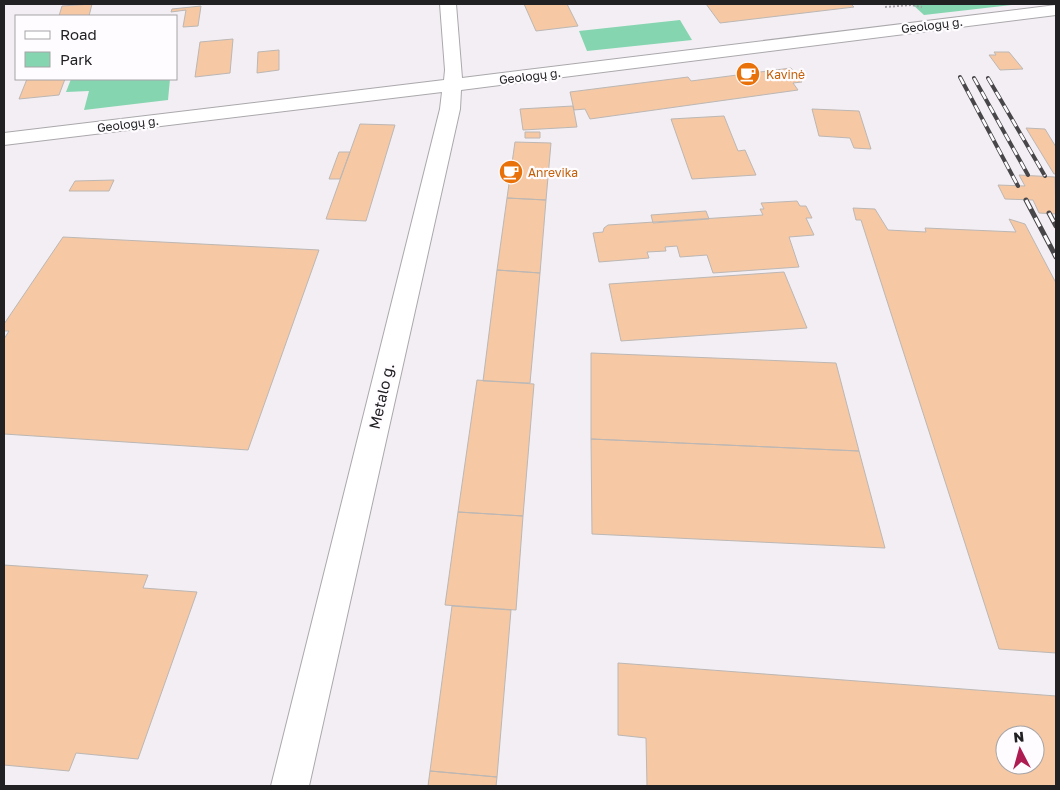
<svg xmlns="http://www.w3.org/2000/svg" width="1060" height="790" viewBox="0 0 1060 790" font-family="'Golos Text',sans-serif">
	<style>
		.green { fill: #85d5b0 }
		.building { fill: #f6c8a4; stroke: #bcb7b4; fill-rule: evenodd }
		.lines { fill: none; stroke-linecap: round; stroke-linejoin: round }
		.minor-casing { stroke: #aba8ac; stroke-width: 2 }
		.path { stroke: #a6a3a7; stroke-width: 2; stroke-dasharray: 2 2; stroke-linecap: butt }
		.minor { fill: #fff; fill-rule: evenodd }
		.rail-far1-casing { stroke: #484649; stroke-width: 4 }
		.rail-casing { stroke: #484649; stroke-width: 5 }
		.rail-far1 { stroke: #fefcff; stroke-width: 2.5; stroke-dasharray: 8; stroke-linecap: butt }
		.rail { stroke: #fefcff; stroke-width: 3; stroke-dasharray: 10; stroke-linecap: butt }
		.labels { text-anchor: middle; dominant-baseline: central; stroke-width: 4.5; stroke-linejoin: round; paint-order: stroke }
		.far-street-label { font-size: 12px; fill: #212022; stroke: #fefcff }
		.far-food-label { font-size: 12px; fill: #c56008; stroke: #fefcff; text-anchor: start }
		.street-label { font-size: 15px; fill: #212022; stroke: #fefcff }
	</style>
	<rect width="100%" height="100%" fill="#f2eef3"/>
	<path class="green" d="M912 4H1021L924 15Z
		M680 20 692 40 587 51 579 31Z
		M71 79H170L168 100 84 110 89 91 66 92Z"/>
	<path class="building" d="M92 4 89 16H59L62 6Z
		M524 4H567L578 26 536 31Z
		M706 4H851L854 7 720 23Z
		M201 6 198 26 183 27 186 10 171 12 172 9Z
		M233 39 230 73 195 77 200 42Z
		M279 50V70L257 73 258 52Z
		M994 52H1009L1023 69 1000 70 989 55H996Z
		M791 68 802 82 793 83 798 90 590 119 585 109 574 110 570 92 688 77 691 81Z
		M27 79H65L59 95 19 99Z
		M573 106 577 127 523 130 520 109Z
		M812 109 859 111 871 149 854 148 850 138 819 136Z
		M724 116 738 151 745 150 756 175 692 179 671 119Z
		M360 124 395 125 366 221 326 219Z
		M1026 128 1045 129 1056 147V174H1054Z
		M525 132H540V138H525Z
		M515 142 551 143 546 200 507 198Z
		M339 152H350L340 179H329Z
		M1019 175 1055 177 1056 214 1039 213 1033 200 1005 199 998 185 1025 186Z
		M114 180 109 191H69L75 181Z
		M507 198 546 200 540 273 497 270Z
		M797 201 800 206H806L812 218H806L814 235 789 237 799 267 713 273 707 255 680 257 677 246 665 247 666 251 647 252 649 258 599 262 593 233 603 232 604 228 608 225 763 215 760 209H764L761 203Z
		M853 208 875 209 888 230 926 232 925 228 1016 232 1009 219 1025 224 1056 283V653L999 649 861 220H856Z
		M706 211 709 219 653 223 651 215Z
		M63 237 319 250 248 450 4 434V339L9 331H4V324Z
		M497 270 540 273 530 383 483 381Z
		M784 272 807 328 621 341 609 284Z
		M591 353 836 363 859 451 591 439Z
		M477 380 534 384 523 516 458 512Z
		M591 439 859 451 885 548 592 534Z
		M458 512 523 516 516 610 445 605Z
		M4 565 148 575 143 588 197 592 138 759 76 753 69 771 4 765Z
		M452 606 511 610 497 777 430 771Z
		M618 663 1056 696V786H647L646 738 618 735ZM1005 735H1035V765H1005Z
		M430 771 497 777 496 786H428Z"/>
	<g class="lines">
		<g class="minor-casing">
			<path id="minor" d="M440 4H456L462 78 1056 5V15L461 90 460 109 309 786H271L440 109 442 92 4 145V133L444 80 445 70Z"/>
		</g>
		<path class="path" d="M885 7 911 5 922 7"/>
		<use href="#minor" class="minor"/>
		<g class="rail-far1-casing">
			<path id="rail-far1" d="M960 77 1018 186
				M974 78 1028 175
				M988 78 1045 176"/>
		</g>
		<g class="rail-casing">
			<path id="rail" d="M1026 200 1056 257
				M1049 213 1056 226"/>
		</g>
		<use href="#rail-far1" class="rail-far1"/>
		<use href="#rail" class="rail"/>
	</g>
	<defs>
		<g id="cafe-disc" transform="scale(1.25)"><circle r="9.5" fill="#e8710a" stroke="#fefcff"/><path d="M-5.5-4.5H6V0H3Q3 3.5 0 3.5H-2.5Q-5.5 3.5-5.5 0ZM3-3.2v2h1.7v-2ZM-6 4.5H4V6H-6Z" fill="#fff"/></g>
	</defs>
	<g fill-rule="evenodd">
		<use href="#cafe-disc" x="748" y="74"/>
		<use href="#cafe-disc" x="511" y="172"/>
	</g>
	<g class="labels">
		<g class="far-street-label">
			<text transform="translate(932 25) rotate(-7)">Geologų g.</text>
			<text transform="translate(530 76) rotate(-7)">Geologų g.</text>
			<text transform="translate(128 124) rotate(-7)">Geologų g.</text>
		</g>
		<g class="far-food-label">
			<text x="766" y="74">Kavinė</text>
			<text x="528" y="172">Anrevika</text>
		</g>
		<g class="street-label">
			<text transform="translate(381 396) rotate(-77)">Metalo g.</text>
		</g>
	</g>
	<rect width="1060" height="790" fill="none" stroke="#212022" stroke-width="10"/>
	<rect x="15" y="15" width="162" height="65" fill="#fefcff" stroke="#a6a4a7"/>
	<rect x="25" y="31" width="25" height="8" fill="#ffffff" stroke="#a6a4a7"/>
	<text x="60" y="40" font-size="15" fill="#212022">Road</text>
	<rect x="25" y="52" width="25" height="15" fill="#85d5b0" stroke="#a6a4a7"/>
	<text x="60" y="65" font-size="15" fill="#212022">Park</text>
	<g transform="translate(1020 750) rotate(354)"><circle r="24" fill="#fefcff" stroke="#a6a4a7"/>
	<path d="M0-4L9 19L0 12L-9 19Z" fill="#ad1d51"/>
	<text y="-8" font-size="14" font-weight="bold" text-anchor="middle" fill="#212022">N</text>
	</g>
</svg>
